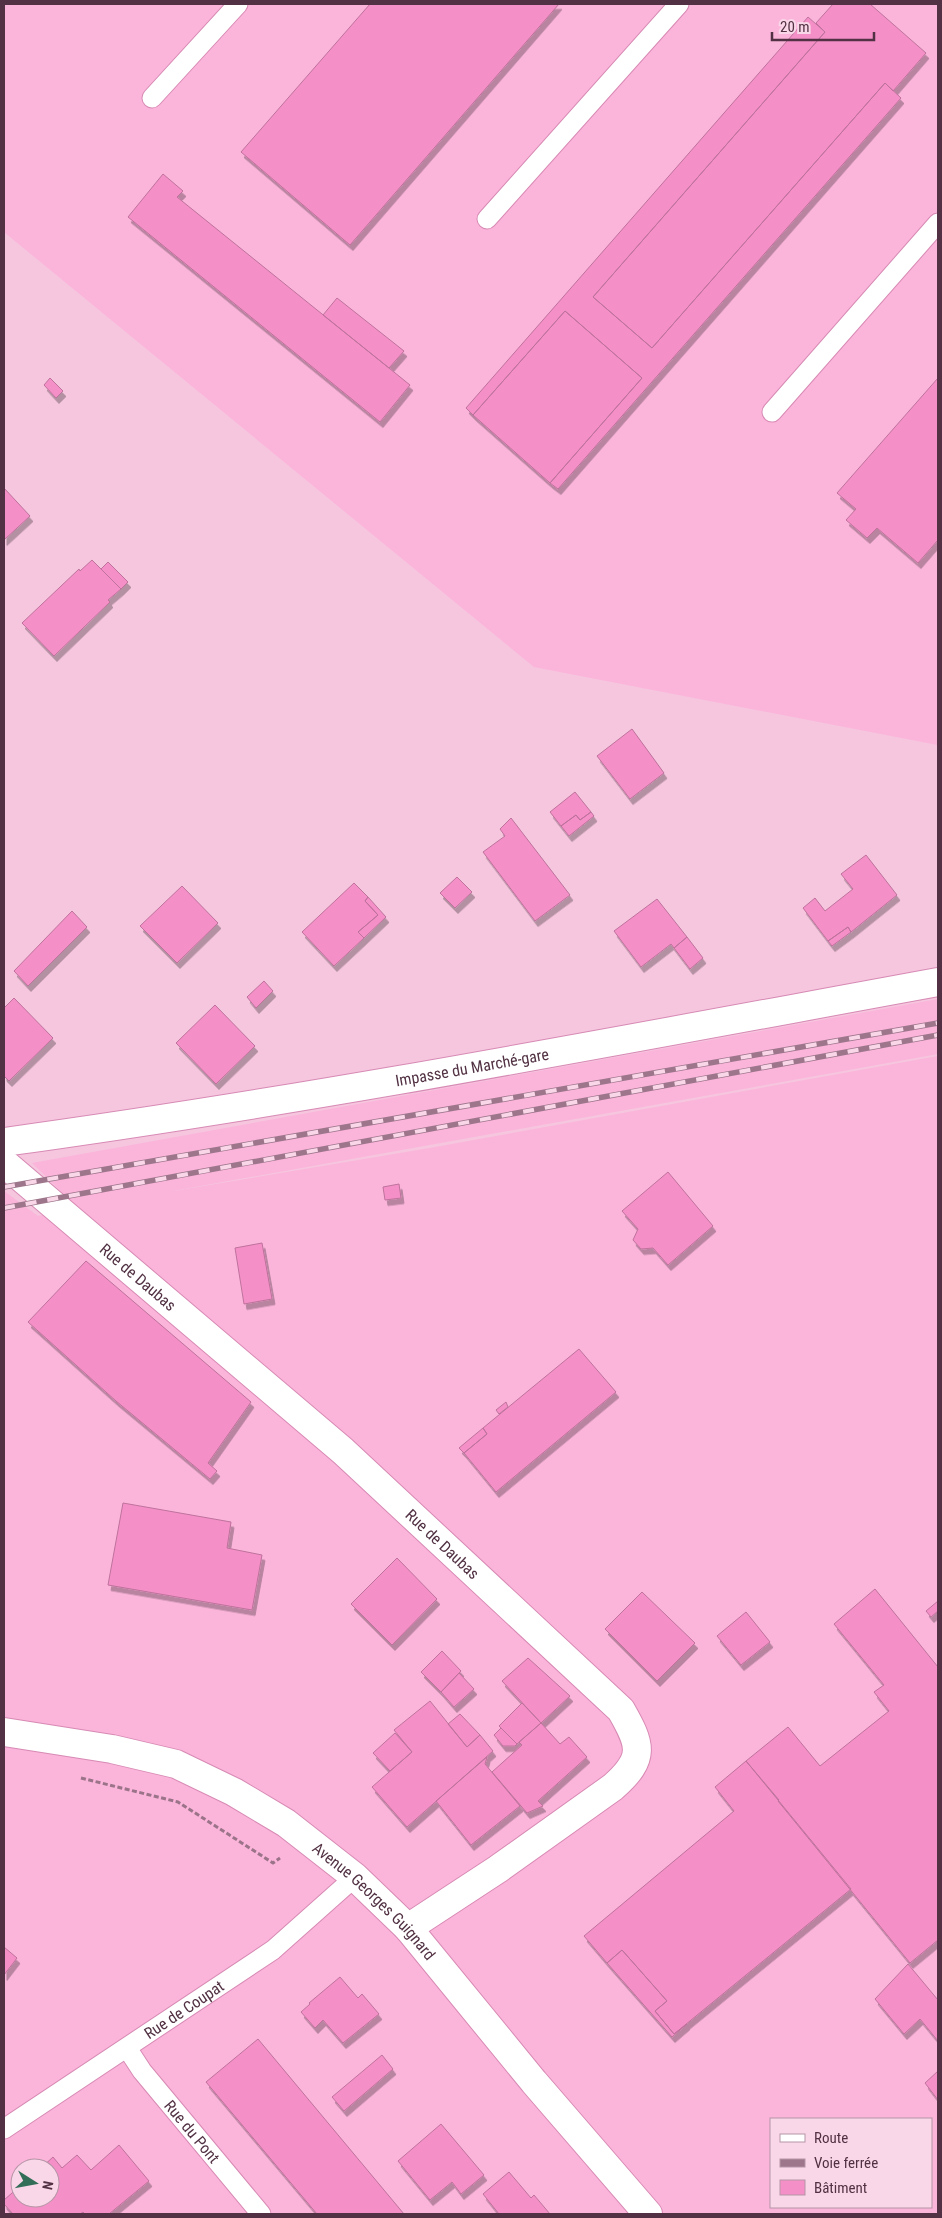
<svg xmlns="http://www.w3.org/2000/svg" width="942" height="2218" viewBox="0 0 942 2218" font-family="'Roboto Condensed',sans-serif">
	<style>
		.built { fill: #fbb4da; fill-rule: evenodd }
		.building { fill: #f490c7; stroke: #be729c; filter: url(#shadow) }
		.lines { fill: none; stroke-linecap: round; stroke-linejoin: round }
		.service-casing { stroke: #d78ab4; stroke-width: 21 }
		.minor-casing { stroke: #d78ab4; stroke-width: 30 }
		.tertiary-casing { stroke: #d78ab4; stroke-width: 30 }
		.path { stroke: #9b7489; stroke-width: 3; stroke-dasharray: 5 2.5; stroke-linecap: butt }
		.service { stroke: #fff; stroke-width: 19 }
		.minor { stroke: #fff; stroke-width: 28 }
		.tertiary { stroke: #fff; stroke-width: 28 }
		.rail-casing { stroke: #9d768b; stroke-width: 5.5 }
		.rail { stroke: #f9d7e8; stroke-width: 4; stroke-dasharray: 11; stroke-linecap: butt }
		.labels { text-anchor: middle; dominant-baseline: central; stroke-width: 4.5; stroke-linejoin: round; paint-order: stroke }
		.street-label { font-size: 16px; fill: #513143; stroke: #f9d7e8 }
	</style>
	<defs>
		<filter id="shadow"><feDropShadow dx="3" dy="5.5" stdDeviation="0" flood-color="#0004"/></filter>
	</defs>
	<rect width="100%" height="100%" fill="#f6c5de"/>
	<path class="built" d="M4 4H938V745L534 667 4 232Z
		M938 999V1054L156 1194 430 1148 938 1056V2214H4V1191L38 1216 77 1207 32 1163ZM771 2119H931V2207H771ZM20 2168H50V2198H20Z"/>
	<path class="building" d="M370 4H559L350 245 241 152Z
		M833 4H870L926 53 893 91 885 83 652 348 593 297 825 32 816 23Z
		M808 17 825 32 593 297 652 348 885 83 901 98 558 489 550 483 642 378 565 311 473 415 466 408Z
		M163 174 183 191 177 197 410 385 380 422 128 217Z
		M337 298 404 351 389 368 323 315Z
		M565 311 642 378 550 483 473 415Z
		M50 378 63 391 56 398 44 385Z
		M938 378V540L918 563 877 528 867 538 846 520 856 509 837 493Z
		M4 488 30 516 4 540Z
		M92 560 121 589 108 600 110 602 54 656 22 623 79 569 80 571Z
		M108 562 128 582 121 589 101 569Z
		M632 729 664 773 630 799 597 756Z
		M575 792 591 812 580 820 576 815 561 826 550 812Z
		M591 812 594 816 569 836 561 826 576 815 580 820Z
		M511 818 570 895 535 921 483 852 505 836 500 829Z
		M866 855 897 895 851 932 848 927 828 941 803 908 815 898 825 911 853 889 841 874Z
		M457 877 472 892 455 908 440 893Z
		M354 883 368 897 365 901 378 915 358 932 364 938 334 966 302 932Z
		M182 886 218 923 177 963 140 926Z
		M368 897 386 917 364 938 358 932 378 915 365 901Z
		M657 899 687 937 674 948 671 944 641 967 614 931Z
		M72 911 87 927 28 986 14 971Z
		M848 927 851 932 832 946 828 941Z
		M687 937 703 958 690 969 674 948Z
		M264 981 273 991 256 1008 247 997Z
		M14 998 53 1038 9 1081 4 1076V1008Z
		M215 1005 255 1046 216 1084 176 1043Z
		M668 1172 713 1226 668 1265 653 1248 641 1249 633 1240 638 1229 622 1211Z
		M399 1184 401 1198 385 1200 383 1187Z
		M262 1243 272 1299 244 1304 235 1248Z
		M86 1261 251 1402 208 1463 217 1471 210 1479 116 1401 28 1322Z
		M579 1349 616 1392 496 1492 464 1453 487 1434 483 1428Z
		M506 1402 508 1407 499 1414 496 1410Z
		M483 1428 487 1434 464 1453 459 1448Z
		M123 1503 231 1522 227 1548 262 1555 252 1610 108 1585Z
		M397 1558 437 1599 392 1645 351 1604Z
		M875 1589 938 1667V1940L910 1963 778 1801 779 1800 746 1761 788 1727 820 1766 889 1711 874 1692 884 1685 834 1624Z
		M642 1592 695 1643 657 1681 605 1629Z
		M938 1601V1611L931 1617 926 1611Z
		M746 1612 770 1642 741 1665 717 1636Z
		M442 1651 461 1671 441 1692 421 1672Z
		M528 1658 570 1696 541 1723 502 1681Z
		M459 1673 474 1689 454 1707 441 1692Z
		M430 1701 467 1747 480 1735 493 1751 407 1827 372 1787 412 1752 394 1730Z
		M522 1703 541 1723 517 1744 499 1726Z
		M460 1714 480 1735 467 1747 448 1724Z
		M541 1723 560 1744 569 1737 587 1757 538 1801 543 1806 527 1813 492 1772 522 1745 519 1742Z
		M501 1728 517 1744 515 1746H503L494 1735Z
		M395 1733 412 1752 390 1771 373 1753Z
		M487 1757 485 1764 520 1806 471 1845 436 1801Z
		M746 1761 851 1889 674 2034 655 2011 667 2001 622 1950 607 1963 584 1936 734 1811 715 1787Z
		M4 1947 17 1958 4 1975Z
		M622 1950 667 2001 655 2011 674 2034 687 2024 672 2037 607 1963Z
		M908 1964 938 2000V2041L920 2019 904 2034 875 1999Z
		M340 1977 358 1998 362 1994 379 2014 343 2043 323 2020 315 2028 301 2012 310 2004 309 2003Z
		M258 2039 404 2214H317L206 2082Z
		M382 2055 393 2069 344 2111 332 2097Z
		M938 2071V2100L925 2083Z
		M441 2124 484 2175 461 2194 452 2182 430 2200 398 2161Z
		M119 2145 149 2181 109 2214H85L83 2212 80 2214H13L4 2204V2200L20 2186V2198H50V2168H41L53 2157 62 2168 77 2155 91 2170Z
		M509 2172 531 2198 534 2195 550 2214H499L483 2194Z"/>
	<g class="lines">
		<g class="service-casing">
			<g id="service">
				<path d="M152 98 238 4"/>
				<path d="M487 219 679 4"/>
				<path d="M772 412 938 223"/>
				<path id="s1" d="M127 2048 142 2071 261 2214"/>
				<path id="s2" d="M4 2129 273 1950 355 1877"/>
			</g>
		</g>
		<g class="minor-casing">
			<g id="minor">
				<path id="s3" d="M4 1142C317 1099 627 1039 938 982"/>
				<path id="s4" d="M4 1163 343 1451 621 1710C641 1745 646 1758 613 1787L498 1869 408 1928"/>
			</g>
		</g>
		<g class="tertiary-casing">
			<g id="tertiary">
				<path id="s5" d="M4 1732 112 1749 176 1764 234 1792 286 1823 355 1877 408 1928 534 2082 648 2214"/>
			</g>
		</g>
		<path class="path" d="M81 1778 178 1802 273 1863 280 1858"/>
		<use href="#service" class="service"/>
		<use href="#minor" class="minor"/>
		<use href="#tertiary" class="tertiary"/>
		<g class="rail-casing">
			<path id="rail" d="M4 1187 938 1023
				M4 1208 938 1035"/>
		</g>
		<use href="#rail" class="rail"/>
	</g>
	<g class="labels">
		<g class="street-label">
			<text stroke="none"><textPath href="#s3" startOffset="474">Impasse du Marché-gare</textPath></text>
			<text stroke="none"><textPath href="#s4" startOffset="176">Rue de Daubas</textPath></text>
			<text stroke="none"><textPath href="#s4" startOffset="581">Rue de Daubas</textPath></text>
			<text stroke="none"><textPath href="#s5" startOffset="418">Avenue Georges Guignard</textPath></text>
			<text stroke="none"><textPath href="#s2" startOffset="216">Rue de Coupat</textPath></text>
			<text stroke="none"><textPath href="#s1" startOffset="106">Rue du Pont</textPath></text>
		</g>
	</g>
	<rect width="942" height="2218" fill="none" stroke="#513143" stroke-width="10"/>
	<rect x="770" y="2118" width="162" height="90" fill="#f9d7e8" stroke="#b695a6"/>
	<rect x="780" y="2134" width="25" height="8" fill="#ffffff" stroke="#b695a6"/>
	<text x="814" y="2143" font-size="15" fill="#513143">Route</text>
	<rect x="780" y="2159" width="25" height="8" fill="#9d768b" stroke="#b695a6"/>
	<text x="814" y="2168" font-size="15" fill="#513143">Voie ferrée</text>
	<rect x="780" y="2180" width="25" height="15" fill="#f490c7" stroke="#b695a6"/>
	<text x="814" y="2193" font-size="15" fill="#513143">Bâtiment</text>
	<g transform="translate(35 2183) rotate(101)"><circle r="24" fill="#f9d7e8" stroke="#b695a6"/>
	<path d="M0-4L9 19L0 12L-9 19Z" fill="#336e58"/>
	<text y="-8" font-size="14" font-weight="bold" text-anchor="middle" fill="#513143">N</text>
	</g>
	<path d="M772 32v8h102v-8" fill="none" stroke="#513143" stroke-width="2.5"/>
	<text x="780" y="32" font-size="15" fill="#513143" stroke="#f9d7e8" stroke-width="4" paint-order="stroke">20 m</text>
</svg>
